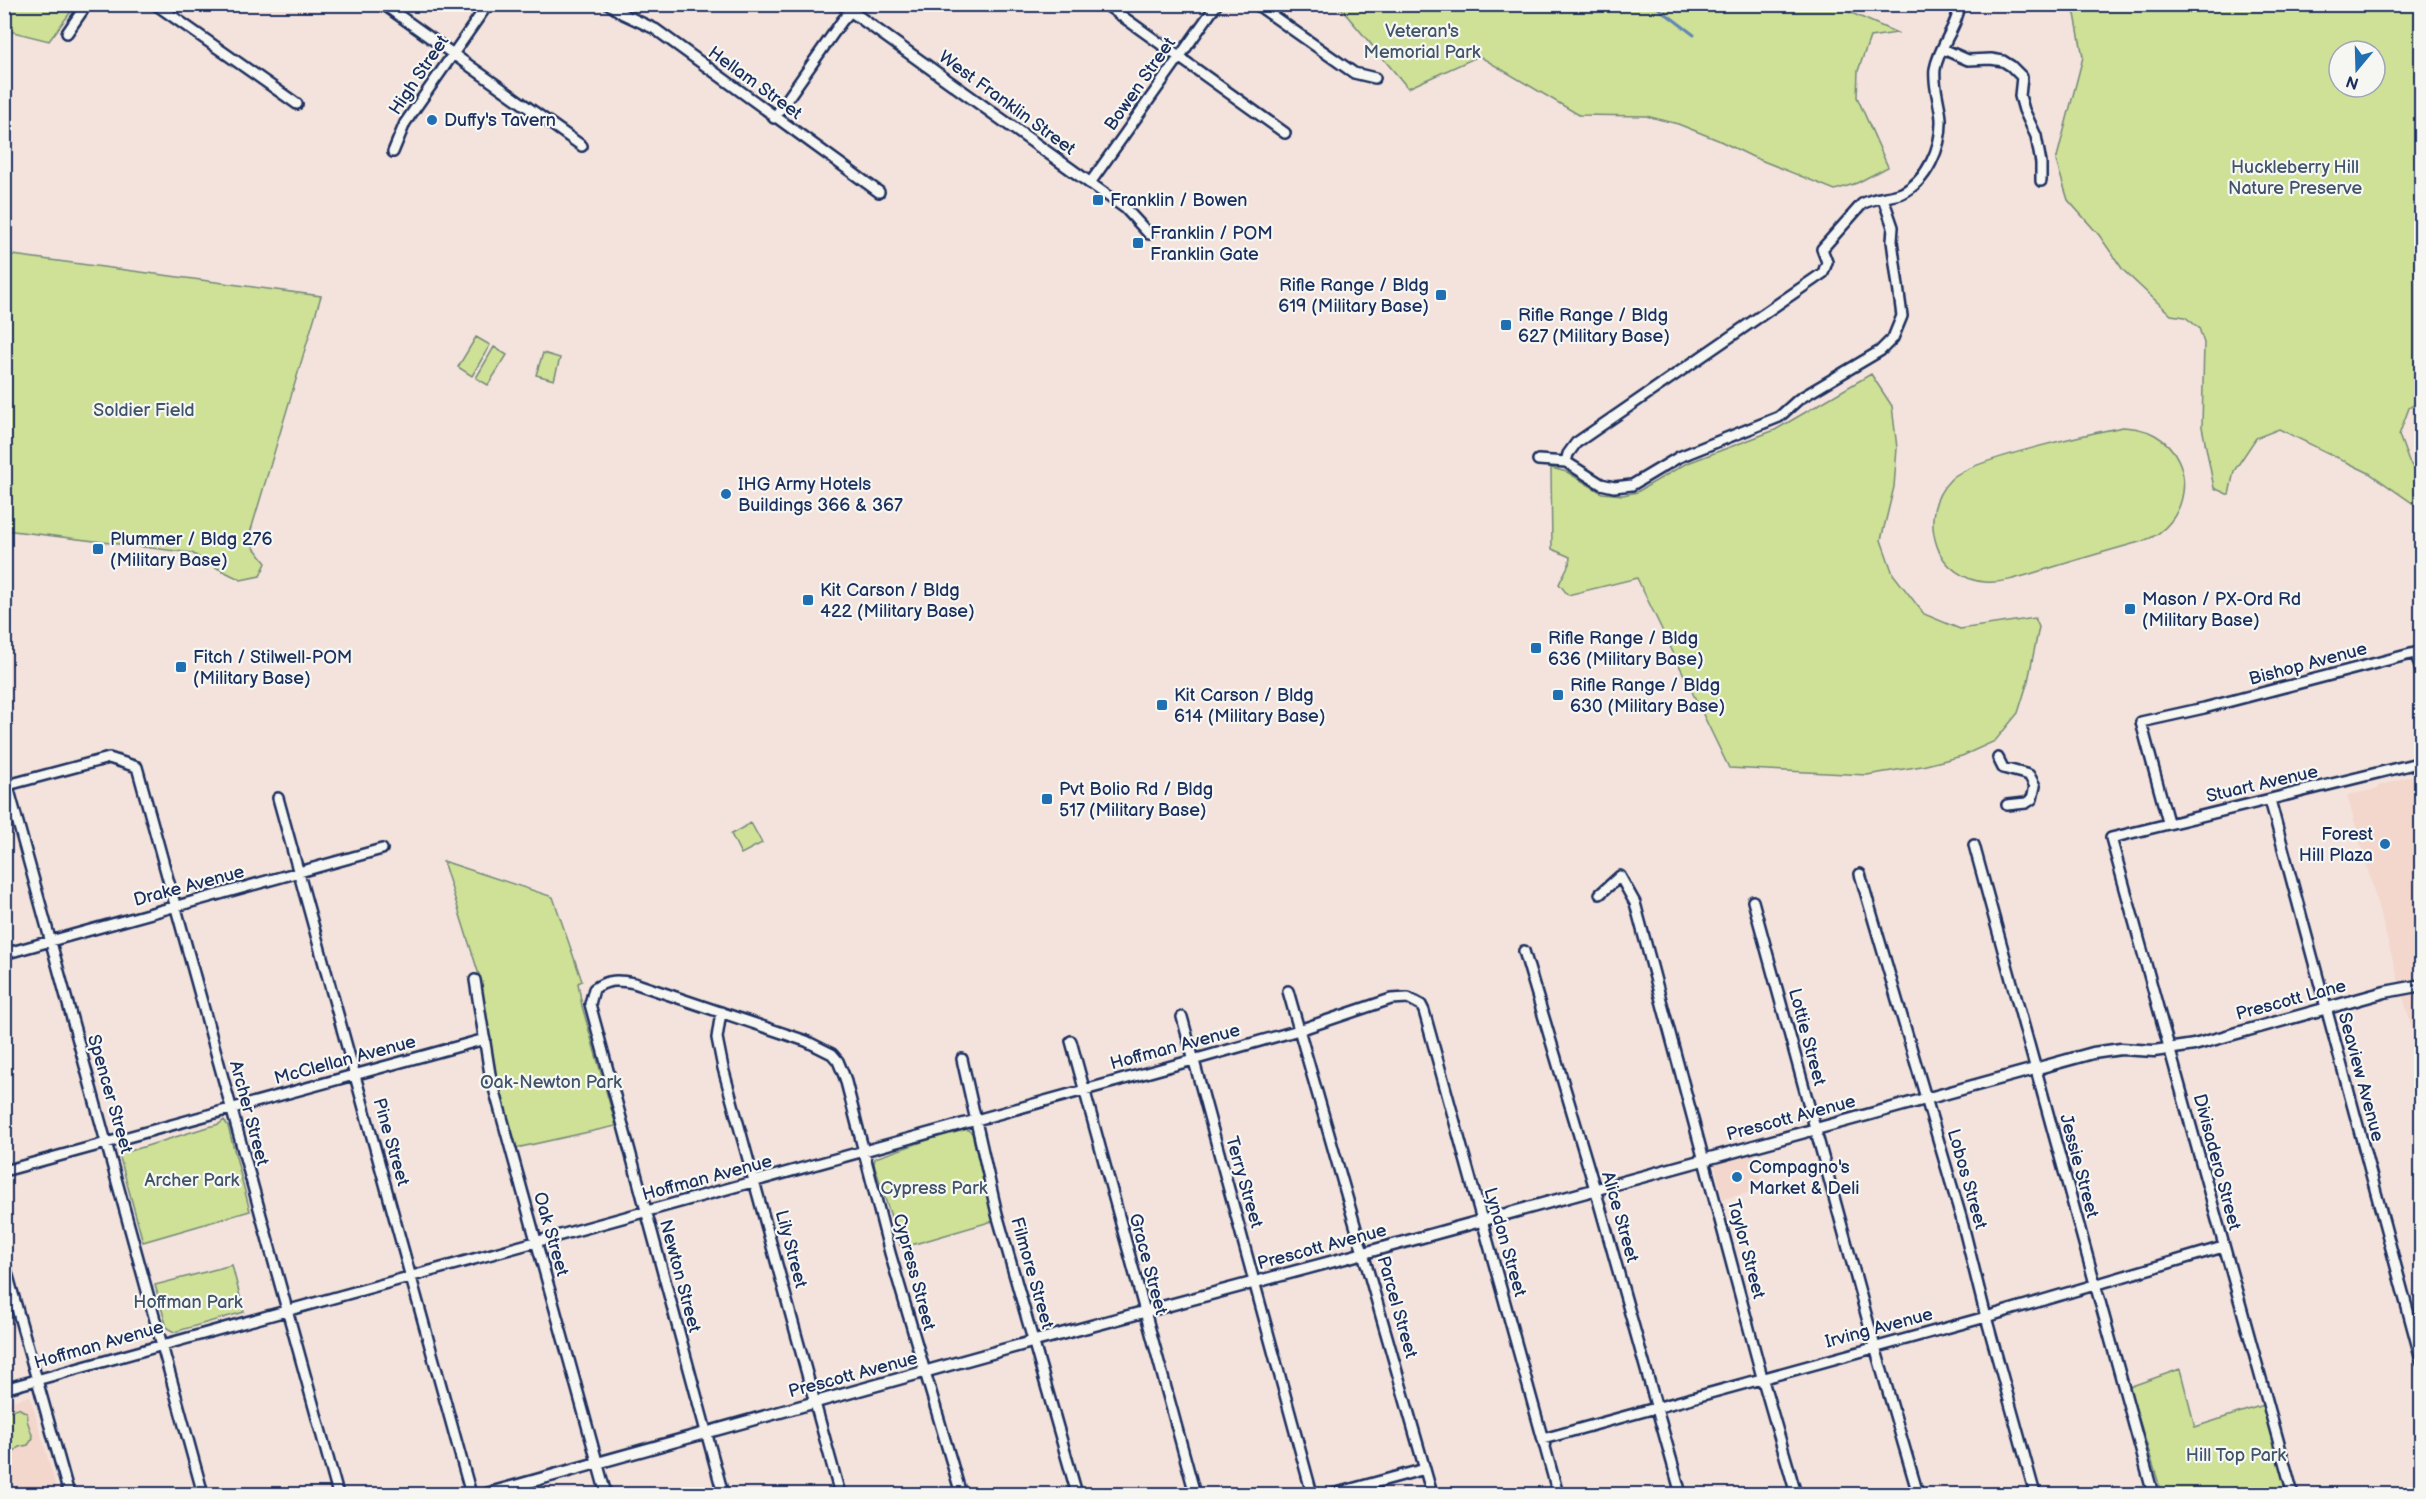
<svg xmlns="http://www.w3.org/2000/svg" width="2426" height="1499" viewBox="0 0 2426 1499" font-family="'Balsamiq Sans',sans-serif">
	<style>
		.built { fill: #f3d6cc }
		.green { fill: #cee196; stroke: #74887a; stroke-width: 1.5; fill-rule: evenodd }
		.lines { fill: none; stroke-linecap: round; stroke-linejoin: round }
		.stream { stroke: #6286b3; stroke-width: 3 }
		.minor-casing { stroke: #1b2f5e; stroke-width: 14 }
		.tertiary-casing { stroke: #1b2f5e; stroke-width: 15 }
		.minor { stroke: #f6f6f2; stroke-width: 9 }
		.tertiary { stroke: #f6f6f2; stroke-width: 10 }
		.poi-dot { fill: #1f6fb2; stroke: #f6f6f2; stroke-width: 2 }
		.labels { text-anchor: middle; dominant-baseline: central; stroke-width: 4.5; stroke-linejoin: round; paint-order: stroke }
		.park-label { font-size: 18px; fill: #3f5369; stroke: #f6f6f2 }
		.street-label { font-size: 18px; fill: #1b2f5e; stroke: #f6f6f2 }
		.poi-label { font-size: 18px; fill: #1b2f5e; stroke: #f6f6f2; text-anchor: start }
	</style>
	<rect width="100%" height="100%" fill="#f4e3dc"/>
	<filter id="ink" filterUnits="userSpaceOnUse"><feTurbulence type="fractalNoise" baseFrequency=".0167" numOctaves="2"/><feDisplacementMap in="SourceGraphic" scale="12" xChannelSelector="R" yChannelSelector="G"/><feConvolveMatrix kernelMatrix="1 2 1 2 8 2 1 2 1" color-interpolation-filters="sRGB"/></filter>
	<g filter="url(#ink)">
		<path class="built" d="M2421 773V1061L2347 795 2378 789V786Z
			M1754 1150 1764 1189 1723 1199 1714 1162Z
			M30 1396 58 1494H5V1403Z"/>
		<path class="green" d="M4 5 5 4 76 5 49 41 5 30Z
			M1338 5H1838L1840 8 1897 33 1870 37 1858 71 1857 97 1888 167 1857 183 1835 190 1753 157 1718 140 1678 124 1646 116 1579 115 1479 56 1408 88Z
			M2064 5H2421L2422 399 2409 408 2399 435 2409 462 2421 478V509L2369 473 2279 429 2256 438 2234 471 2229 495 2214 488 2202 427 2204 343 2199 328 2185 317 2171 315 2123 270 2099 235 2068 200 2056 161 2083 57 2075 14ZM2339 51H2375V87H2339Z
			M5 254 321 296 248 540 266 563 260 576 241 580 211 565 192 553 5 530Z
			M476 337 490 345 472 376 458 367Z
			M494 347 507 355 488 385 476 378Z
			M543 353 560 358 554 380 536 375Z
			M1871 374 1892 406 1897 448 1894 487 1881 540 1893 574 1924 614 1960 629 2035 618 2039 627 2028 681 2018 713 1995 741 1962 756 1922 766 1867 775 1729 768 1637 578 1568 595 1559 584 1569 564 1570 557 1552 549 1551 468 1567 472 1602 493 1623 495 1637 492 1685 464 1775 430Z
			M2123 427C2134 428 2145 429 2155 435 2199 460 2190 525 2143 541 2111 550 2079 559 2047 569 2028 574 2006 584 1985 582 1965 581 1943 566 1937 546 1929 523 1932 498 1951 479 1969 460 2092 433 2123 427Z
			M751 823 762 843 741 854 731 834Z
			M443 861 553 897 582 981 578 983 582 1006 616 1126 516 1148 496 1075 480 978Z
			M224 1120 228 1126 250 1211 143 1242 119 1154C153 1145 185 1133 219 1124Z
			M960 1129H966L972 1133 993 1221 901 1248 874 1164 875 1158Z
			M232 1265 244 1312 174 1332 167 1328 155 1285Z
			M2180 1369 2195 1427 2263 1405 2287 1494H2162L2129 1387Z
			M18 1408 27 1413V1420L33 1438 28 1445 19 1447 5 1459V1412Z"/>
		<g class="lines">
			<path class="stream" d="M1653 4 1694 35"/>
			<g class="minor-casing">
				<path id="minor" d="M155 4 297 104
					M383 4 582 146
					M609 4 623 14 655 29 879 192
					M1105 4 1285 133
					M1256 4 1354 73 1375 78
					M67 33 87 4
					M1943 49 1968 60 1991 59 2003 61 2011 66 2022 77 2020 96 2024 110 2036 136 2041 163V181
					M774 118 842 21 857 4
					M393 152 405 123 488 4
					M1149 234 1125 208 1090 183 1217 4
					M1538 460 1566 462 1601 484 1614 487 1632 485 1679 457 1779 417 1799 399 1880 351 1893 338 1902 316 1892 241 1893 227 1883 198
					M1566 462 1568 454 1576 443 1823 273 1827 262 1822 249 1862 204C1874 197 1889 198 1902 193 1927 181 1942 147 1941 119 1940 103 1933 86 1935 69 1939 46 1957 28 1960 4
					M2416 653 2422 675
					M1998 758 2003 768 2029 775 2035 786 2032 799 2026 803 2007 805
					M4 772 203 1494
					M4 786 109 758 137 767 338 1494
					M278 798 471 1494
					M2270 800 2422 1363
					M2168 822 2141 722 2204 708 2422 651
					M1974 845 2153 1494
					M1860 874 1961 1217 1986 1317 2035 1494
					M1600 894 1620 876 1635 903 1762 1377 1796 1494
					M1753 901 1875 1347 1918 1494
					M1524 951 1595 1189 1681 1494
					M4 954 382 849
					M475 980 490 1074 606 1494
					M1288 991 1432 1494
					M721 1012 717 1038 723 1068 840 1494
					M1182 1017 1312 1494
					M1071 1041 1195 1494
					M962 1059 997 1214 1077 1494
					M4 1171 485 1039
					M4 1262 69 1494
					M4 1389 1193 1060 1299 1030 1391 999 1408 998 1421 1005 1424 1011 1558 1494
					M1543 1439 1986 1317 2223 1247
					M723 1494 590 1004 594 989C607 979 619 980 634 983L806 1041 832 1054 838 1061 845 1078 890 1253 961 1494
					M1333 1494 1425 1469
					M2293 1494 2111 838 2422 762"/>
			</g>
			<g class="tertiary-casing">
				<path id="tertiary" d="M841 4 1090 183
					M486 1494 1035 1341 1364 1253 2093 1053 2121 1049 2154 1051 2194 1045 2385 992 2422 985"/>
			</g>
			<use href="#minor" class="minor"/>
			<use href="#tertiary" class="tertiary"/>
		</g>
	</g>
	<g class="poi-dot">
		<circle cx="432" cy="120" r="6"/>
		<rect x="1092" y="194" width="12" height="12" rx="3"/>
		<rect x="1132" y="237" width="12" height="12" rx="3"/>
		<rect x="1435" y="289" width="12" height="12" rx="3"/>
		<rect x="1500" y="319" width="12" height="12" rx="3"/>
		<circle cx="726" cy="494" r="6"/>
		<rect x="92" y="543" width="12" height="12" rx="3"/>
		<rect x="802" y="594" width="12" height="12" rx="3"/>
		<rect x="2124" y="603" width="12" height="12" rx="3"/>
		<rect x="1530" y="642" width="12" height="12" rx="3"/>
		<rect x="175" y="661" width="12" height="12" rx="3"/>
		<rect x="1552" y="689" width="12" height="12" rx="3"/>
		<rect x="1156" y="699" width="12" height="12" rx="3"/>
		<rect x="1041" y="793" width="12" height="12" rx="3"/>
		<circle cx="2385" cy="844" r="6"/>
		<circle cx="1737" cy="1177" r="6"/>
	</g>
	<g class="labels">
		<g class="park-label">
			<text x="1422" y="31">Veteran's<tspan x="1422" dy="21">Memorial Park</tspan></text>
			<text x="2295" y="167">Huckleberry Hill<tspan x="2295" dy="21">Nature Preserve</tspan></text>
			<text x="144" y="410">Soldier Field</text>
			<text x="551" y="1082">Oak-Newton Park</text>
			<text x="192" y="1180">Archer Park</text>
			<text x="934" y="1188">Cypress Park</text>
			<text x="188" y="1302">Hoffman Park</text>
			<text x="2236" y="1455">Hill Top Park</text>
		</g>
		<g class="street-label">
			<text transform="translate(419 75) rotate(-56)">High Street</text>
			<text transform="translate(755 83) rotate(36)">Hellam Street</text>
			<text transform="translate(1140 84) rotate(-55)">Bowen Street</text>
			<text transform="translate(1007 103) rotate(36)">West Franklin Street</text>
			<text transform="translate(2308 664) rotate(-15)">Bishop Avenue</text>
			<text transform="translate(2262 784) rotate(-13)">Stuart Avenue</text>
			<text transform="translate(189 886) rotate(-15)">Drake Avenue</text>
			<text transform="translate(2291 1000) rotate(-15)">Prescott Lane</text>
			<text transform="translate(1807 1037) rotate(75)">Lottie Street</text>
			<text transform="translate(1175 1047) rotate(-15)">Hoffman Avenue</text>
			<text transform="translate(345 1060) rotate(-15)">McClellan Avenue</text>
			<text transform="translate(2361 1077) rotate(75)">Seaview Avenue</text>
			<text transform="translate(110 1094) rotate(74)">Spencer Street</text>
			<text transform="translate(249 1113) rotate(75)">Archer Street</text>
			<text transform="translate(1791 1118) rotate(-15)">Prescott Avenue</text>
			<text transform="translate(391 1142) rotate(74)">Pine Street</text>
			<text transform="translate(2217 1162) rotate(75)">Divisadero Street</text>
			<text transform="translate(2079 1166) rotate(75)">Jessie Street</text>
			<text transform="translate(707 1178) rotate(-15)">Hoffman Avenue</text>
			<text transform="translate(1967 1179) rotate(74)">Lobos Street</text>
			<text transform="translate(1244 1182) rotate(74)">Terry Street</text>
			<text transform="translate(1620 1217) rotate(74)">Alice Street</text>
			<text transform="translate(551 1234) rotate(74)">Oak Street</text>
			<text transform="translate(1505 1242) rotate(74)">Lyndon Street</text>
			<text transform="translate(1322 1247) rotate(-15)">Prescott Avenue</text>
			<text transform="translate(791 1249) rotate(75)">Lily Street</text>
			<text transform="translate(1746 1249) rotate(75)">Taylor Street</text>
			<text transform="translate(1148 1264) rotate(75)">Grace Street</text>
			<text transform="translate(914 1272) rotate(75)">Cypress Street</text>
			<text transform="translate(1032 1273) rotate(74)">Filmore Street</text>
			<text transform="translate(680 1276) rotate(75)">Newton Street</text>
			<text transform="translate(1397 1307) rotate(74)">Parcel Street</text>
			<text transform="translate(1879 1328) rotate(-15)">Irving Avenue</text>
			<text transform="translate(99 1345) rotate(-16)">Hoffman Avenue</text>
			<text transform="translate(853 1375) rotate(-15)">Prescott Avenue</text>
		</g>
		<g class="poi-label">
			<text x="444" y="120">Duffy's Tavern</text>
			<text x="1110" y="200">Franklin / Bowen</text>
			<text x="1150" y="233">Franklin / POM<tspan x="1150" dy="21">Franklin Gate</tspan></text>
			<text x="1429" y="285" text-anchor="end">Rifle Range / Bldg<tspan x="1429" dy="21">619 (Military Base)</tspan></text>
			<text x="1518" y="315">Rifle Range / Bldg<tspan x="1518" dy="21">627 (Military Base)</tspan></text>
			<text x="738" y="484">IHG Army Hotels<tspan x="738" dy="21">Buildings 366 &amp; 367</tspan></text>
			<text x="110" y="539">Plummer / Bldg 276<tspan x="110" dy="21">(Military Base)</tspan></text>
			<text x="820" y="590">Kit Carson / Bldg<tspan x="820" dy="21">422 (Military Base)</tspan></text>
			<text x="2142" y="599">Mason / PX-Ord Rd<tspan x="2142" dy="21">(Military Base)</tspan></text>
			<text x="1548" y="638">Rifle Range / Bldg<tspan x="1548" dy="21">636 (Military Base)</tspan></text>
			<text x="193" y="657">Fitch / Stilwell-POM<tspan x="193" dy="21">(Military Base)</tspan></text>
			<text x="1570" y="685">Rifle Range / Bldg<tspan x="1570" dy="21">630 (Military Base)</tspan></text>
			<text x="1174" y="695">Kit Carson / Bldg<tspan x="1174" dy="21">614 (Military Base)</tspan></text>
			<text x="1059" y="789">Pvt Bolio Rd / Bldg<tspan x="1059" dy="21">517 (Military Base)</tspan></text>
			<text x="2373" y="834" text-anchor="end">Forest<tspan x="2373" dy="21">Hill Plaza</tspan></text>
			<text x="1749" y="1167">Compagno's<tspan x="1749" dy="21">Market &amp; Deli</tspan></text>
		</g>
	</g>
	<rect width="2426" height="1499" fill="none" stroke="#f6f6f2" stroke-width="24"/>
	<rect x="12" y="12" width="2402" height="1475" fill="none" stroke="#1b2f5e" stroke-width="2" filter="url(#ink)"/>
	<g transform="translate(2357 69) rotate(199)"><circle r="28" fill="#f6f6f2" stroke="#9ea6b7" stroke-width="1.5"/>
	<path d="M0-4.5L10 22L0 15L-10 22Z" fill="#1f6fb2"/>
	<text y="-9" font-size="16" font-weight="bold" text-anchor="middle" fill="#1b2f5e">N</text>
	</g>
</svg>
